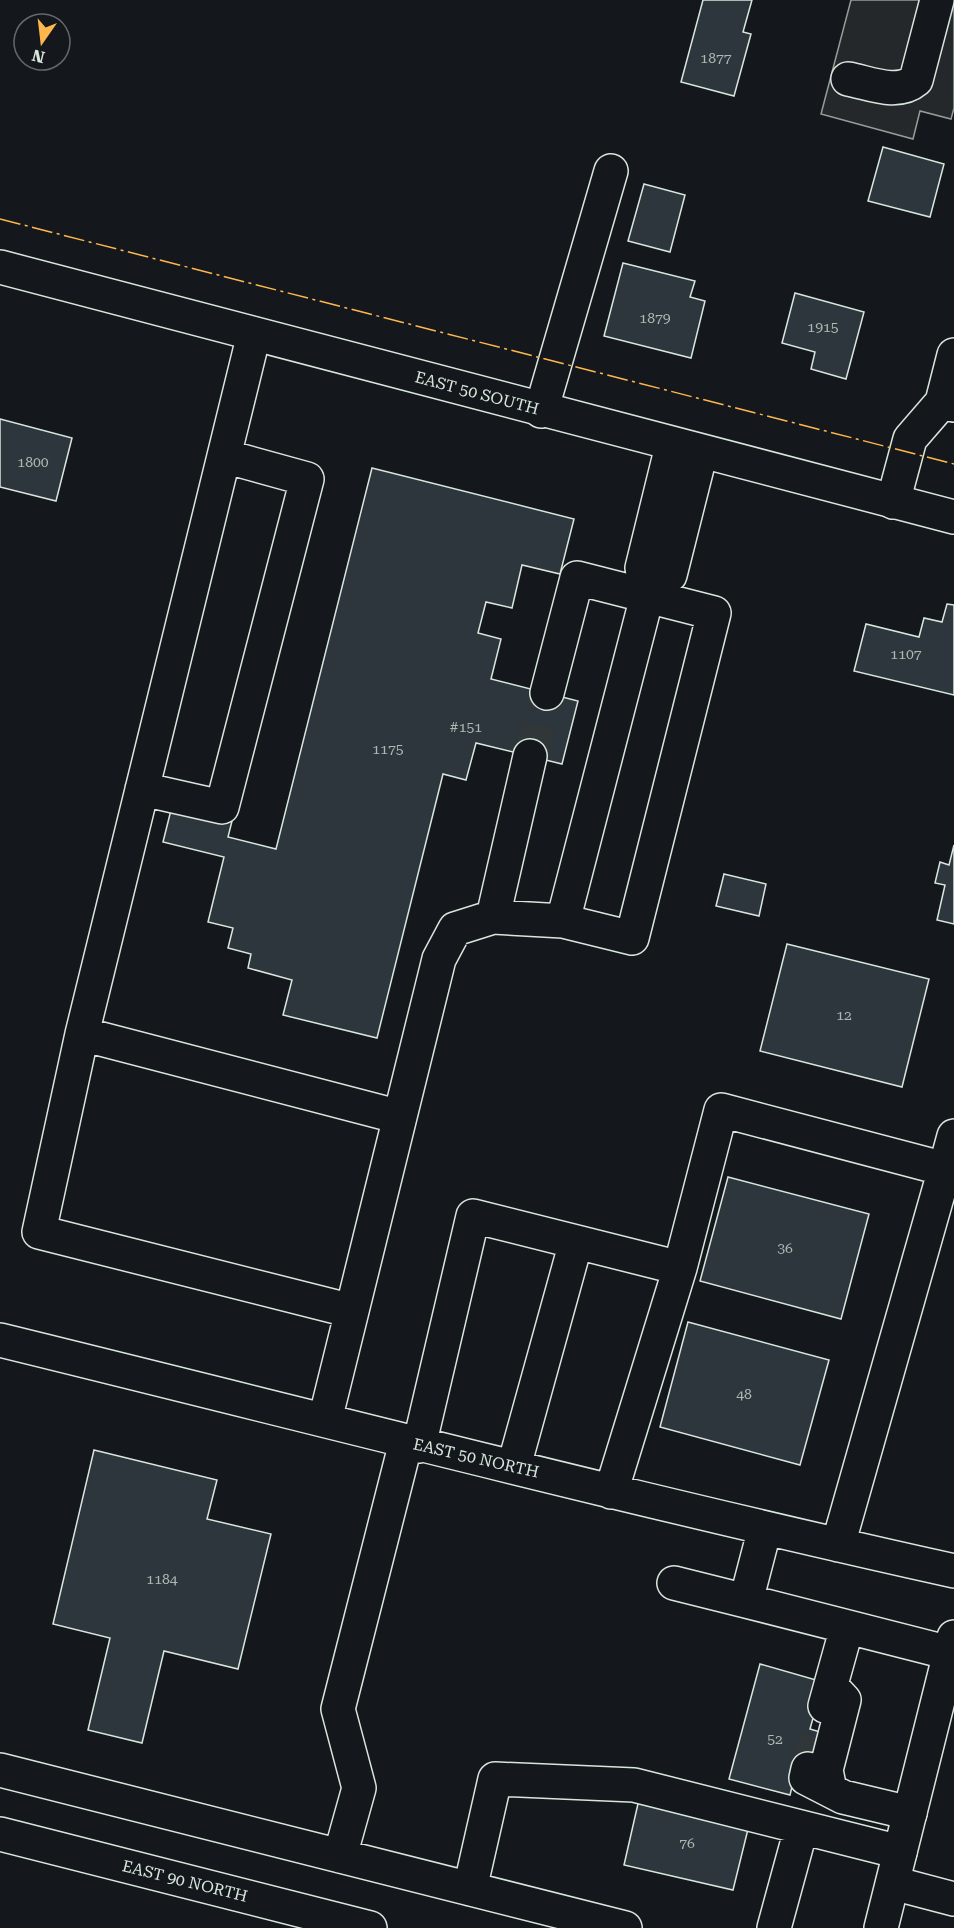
<svg xmlns="http://www.w3.org/2000/svg" width="954" height="1928" viewBox="0 0 954 1928" font-family="'Roboto Serif',serif">
	<style>
		.parking { fill: #24282b; stroke: #939e99; stroke-width: 1.5 }
		.building { fill: #2c363c; stroke: #d8e6dc; stroke-width: 1.5 }
		.lines { fill: none; stroke-linecap: round; stroke-linejoin: round }
		.minor-tunnel { stroke: #313739; stroke-width: 33; stroke-dasharray: 33 16; stroke-linecap: butt }
		.minor-casing { stroke: #d8e6dc; stroke-width: 36 }
		.major-casing { stroke: #d8e6dc; stroke-width: 36 }
		.minor { stroke: #14181c; stroke-width: 33 }
		.major { stroke: #14181c; stroke-width: 33 }
		.power { stroke: #ffb74d; stroke-width: 1.5; stroke-dasharray: 21 4.5 3 4.5; stroke-linecap: butt }
		.labels { text-anchor: middle; dominant-baseline: central; stroke-width: 4.5; stroke-linejoin: round; paint-order: stroke }
		.number-label { font-size: 14px; fill: #adbab4 }
		.street-label { font-size: 16px; fill: #d8e6dc; stroke: #14181c }
	</style>
	<rect width="100%" height="100%" fill="#14181c"/>
	<path class="parking" d="M851 0H954V108L951 119 920 111 913 139 821 114Z"/>
	<path class="building" d="M703 0H752L743 32 751 34 734 96 681 82Z
		M883 147 944 164 930 217 868 201Z
		M644 184 685 195 670 252 628 241Z
		M623 263 695 281 690 297 705 301 691 358 604 336Z
		M795 293 864 312 846 379 811 369 815 352 782 343Z
		M0 419 72 438 56 501 0 487Z
		M372 468 574 519 560 574 522 565 512 608 486 602 478 633 501 639 491 679 578 701 562 764 476 743 466 780 443 774 377 1038 283 1015 292 980 248 968 251 954 228 948 233 928 208 922 224 857 163 842 172 806 232 821 228 837 276 849Z
		M947 604 954 605V695L854 671 866 624 919 637 924 618 942 622Z
		M954 845V924L937 920 945 885 935 883 940 862 949 865Z
		M724 874 766 884 759 916 716 906Z
		M787 944 929 979 902 1087 760 1051Z
		M728 1177 869 1214 841 1319 700 1281Z
		M688 1322 829 1360 800 1465 660 1427Z
		M94 1450 217 1480 207 1519 271 1534 238 1669 164 1651 142 1743 88 1730 110 1638 53 1624Z
		M760 1664 823 1682 810 1729 827 1734 816 1771 797 1766 790 1795 729 1779Z
		M640 1795 750 1821 733 1890 624 1865Z"/>
	<g class="lines">
		<path class="minor-tunnel" d="M530 756 547 693
			M808 1769 818 1732"/>
		<g class="minor-casing">
			<path id="minor" d="M848 79C870 83 897 96 916 80L937 0
				M254 334 82 1034 400 1117
				M954 355 942 402 954 405
				M541 411 611 171
				M893 502 910 439 942 402
				M651 581 670 575 701 452
				M547 693 577 578 714 613 632 938 563 921
				M142 789 222 807 307 479 224 456
				M493 917 530 756
				M82 1034 39 1232 352 1311
				M954 1136 945 1169 954 1171
				M0 1340C318 1418 634 1500 954 1571
				M325 1420 439 959 455 929 493 917 563 921 651 581 642 568 672 446
				M419 1446 473 1216 680 1268
				M514 1466 576 1242
				M611 1492 680 1268 721 1110 945 1169 838 1545
				M765 1528 746 1601 950 1653
				M674 1583 746 1601
				M825 1706 847 1627
				M808 1769 806 1778 843 1797 910 1813
				M0 1770 625 1928
				M830 1790 826 1770 844 1700 831 1686
				M0 1834 370 1928
				M340 1856 359 1788 338 1709 406 1442
				M893 1883 954 1899
				M470 1889 495 1779 634 1785 900 1852
				M774 1928 801 1829"/>
		</g>
		<g class="major-casing">
			<path id="major" d="M0 267 954 517
				M881 1928 954 1637"/>
		</g>
		<use href="#minor" class="minor"/>
		<use href="#major" class="major"/>
		<path class="power" d="M0 219 954 464"/>
	</g>
	<g class="labels">
		<g class="number-label">
			<text x="716" y="58">1877</text>
			<text x="655" y="318">1879</text>
			<text x="823" y="327">1915</text>
			<text x="33" y="462">1800</text>
			<text x="906" y="654">1107</text>
			<text x="466" y="727">#151</text>
			<text x="388" y="749">1175</text>
			<text x="844" y="1015">12</text>
			<text x="785" y="1248">36</text>
			<text x="744" y="1394">48</text>
			<text x="162" y="1579">1184</text>
			<text x="775" y="1739">52</text>
			<text x="687" y="1843">76</text>
		</g>
		<g class="street-label">
			<text transform="translate(477 393) rotate(15)">EAST 50 SOUTH</text>
			<text transform="translate(476 1458) rotate(13)">EAST 50 NORTH</text>
			<text transform="translate(185 1881) rotate(14)">EAST 90 NORTH</text>
		</g>
	</g>
	<g transform="translate(42 42) rotate(194)"><circle r="28" fill="#14181c" stroke="#626a69" stroke-width="1.5"/>
	<path d="M0-4.5L10 22L0 15L-10 22Z" fill="#ffb74d"/>
	<text y="-9" font-size="16" font-weight="bold" text-anchor="middle" fill="#d8e6dc">N</text>
	</g>
</svg>
